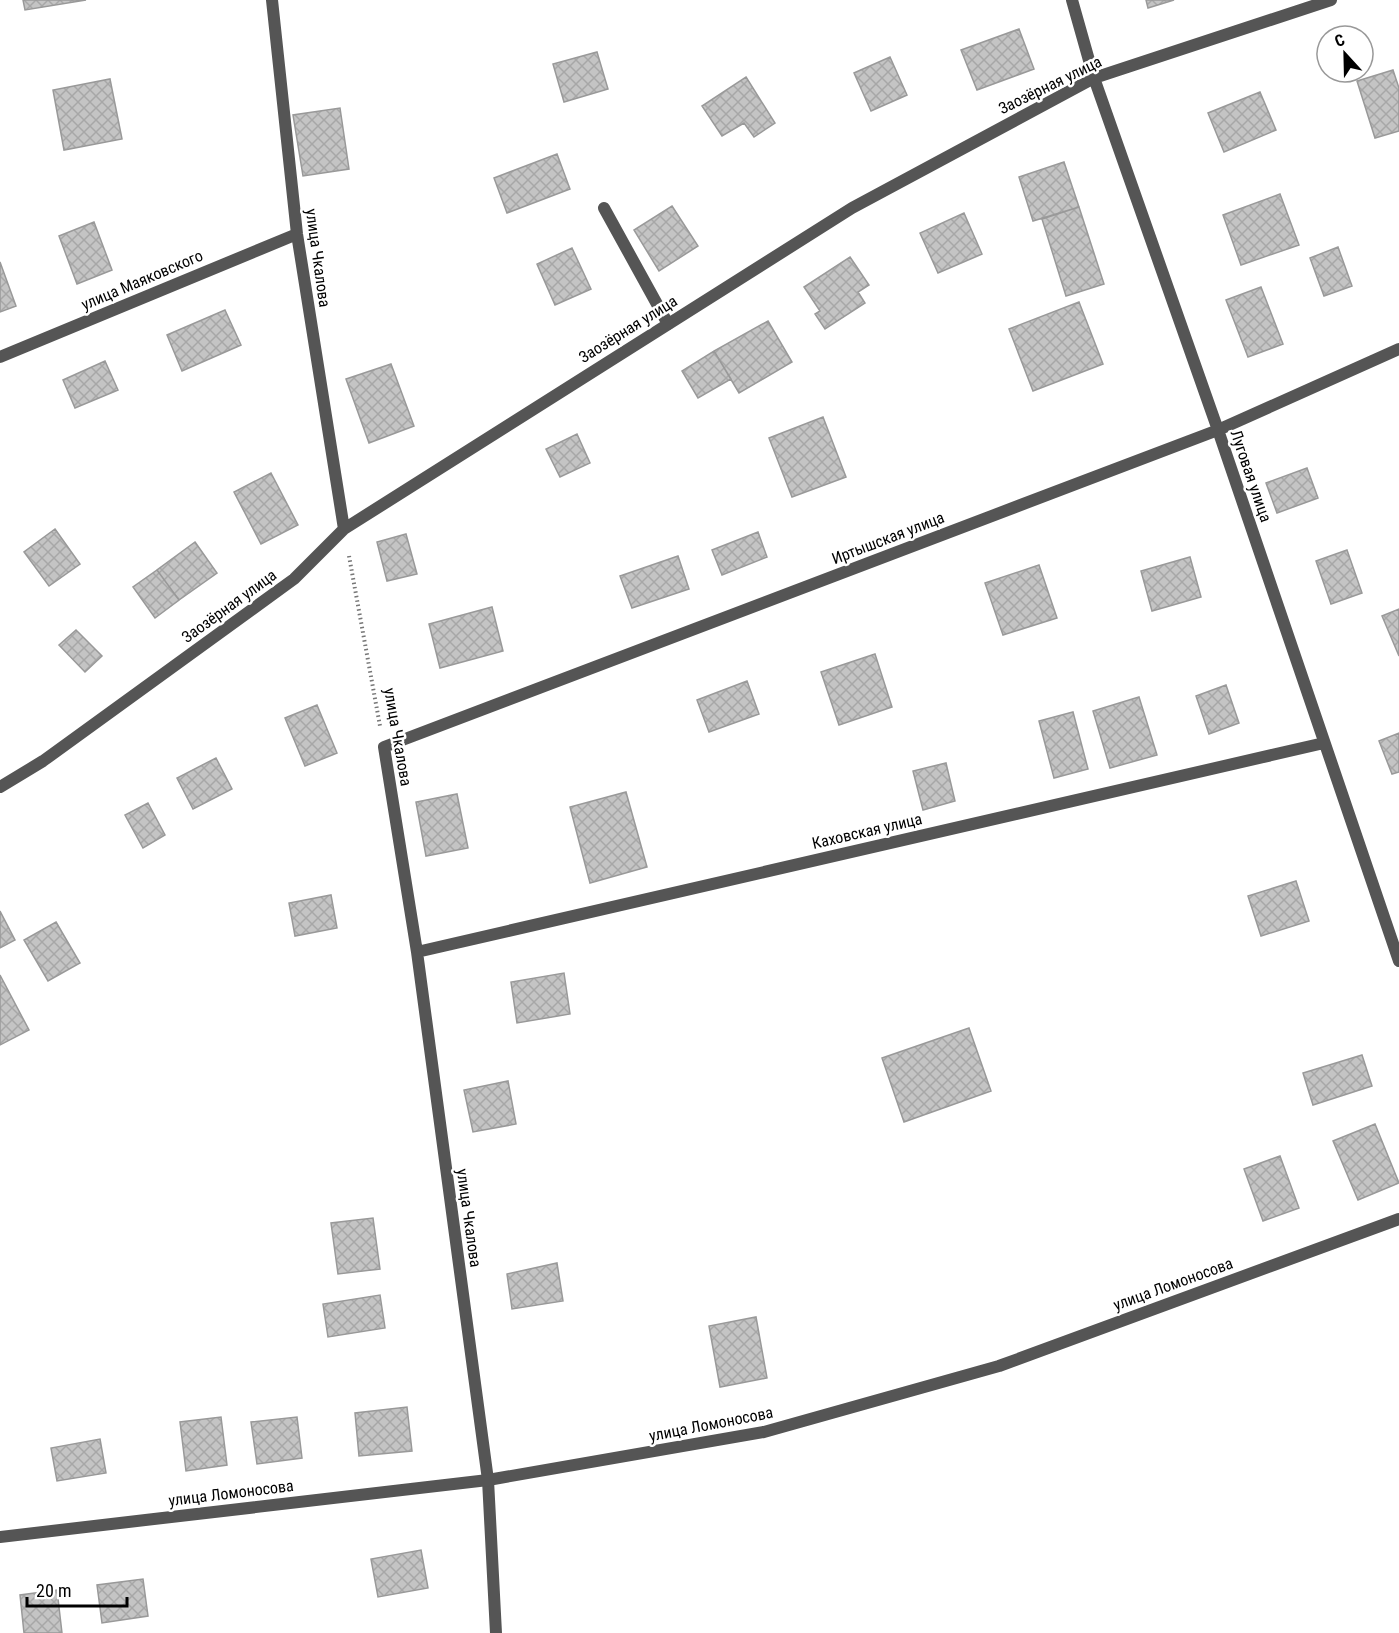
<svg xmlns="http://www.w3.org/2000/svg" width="1399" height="1633" viewBox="0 0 1399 1633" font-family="'Roboto Condensed',sans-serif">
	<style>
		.building { fill: url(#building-cross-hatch); stroke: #999; stroke-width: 1.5 }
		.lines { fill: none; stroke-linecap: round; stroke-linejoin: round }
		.path { stroke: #777; stroke-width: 4; stroke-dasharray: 1.5 3; stroke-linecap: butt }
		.lane { stroke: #555; stroke-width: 12 }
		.street { stroke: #555; stroke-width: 12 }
		.labels { text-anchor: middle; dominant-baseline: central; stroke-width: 5; stroke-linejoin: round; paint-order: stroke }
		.street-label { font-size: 16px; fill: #000; stroke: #fff }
	</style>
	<defs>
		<pattern id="building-cross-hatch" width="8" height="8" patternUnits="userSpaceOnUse" patternTransform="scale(1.5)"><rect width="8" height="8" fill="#c4c4c4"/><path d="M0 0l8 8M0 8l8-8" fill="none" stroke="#a7a7a7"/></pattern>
	</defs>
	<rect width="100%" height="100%" fill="#fff"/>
	<path class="building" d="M23 0H86L25 10Z
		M1146 0H1174L1148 8Z
		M1019 29 1034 69 977 90 961 50Z
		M597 52 608 89 564 102 553 64Z
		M890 57 907 95 871 111 854 73Z
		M1393 70 1399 88V131L1375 138 1357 81Z
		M746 77 775 123 754 137 744 123 722 136 702 106Z
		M110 79 122 139 64 150 53 90Z
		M1260 92 1276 130 1224 152 1208 113Z
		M340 108 349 169 303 176 293 115Z
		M557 154 570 189 507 213 494 178Z
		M1064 162 1079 207 1033 221 1019 177Z
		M1280 194 1299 245 1241 265 1223 215Z
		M672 206 698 246 659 271 634 230Z
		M1079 207 1104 284 1066 296 1042 219Z
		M964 213 982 254 938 273 920 233Z
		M94 222 112 270 77 284 59 236Z
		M1338 247 1352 286 1324 296 1310 258Z
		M572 248 591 289 555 305 537 264Z
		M850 257 869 285 858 292 865 303 825 329 815 314 820 311 804 287Z
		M0 262 16 306 0 312Z
		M1261 287 1283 344 1248 357 1226 300Z
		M1079 302 1103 364 1033 391 1009 329Z
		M225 310 241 345 182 371 167 335Z
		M768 321 792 362 739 393 714 351Z
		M714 351 731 379 698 398 682 371Z
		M105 361 118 390 75 408 63 380Z
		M391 364 414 426 369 443 346 379Z
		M823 417 846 477 792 497 769 438Z
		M577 434 590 463 560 477 546 449Z
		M1307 468 1318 498 1277 513 1266 483Z
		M271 473 298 525 261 544 234 492Z
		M55 529 80 564 49 586 24 552Z
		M758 532 767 557 722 575 712 550Z
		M406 534 417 574 387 581 377 542Z
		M195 542 217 573 179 600 157 570Z
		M1347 550 1362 593 1331 604 1316 561Z
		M678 556 689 589 632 608 620 576Z
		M1190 557 1201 597 1152 611 1141 571Z
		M1039 565 1057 618 1003 635 985 583Z
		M157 570 179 600 155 618 133 587Z
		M492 607 503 651 440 668 429 624Z
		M1399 609V656L1382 616Z
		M76 630 102 656 85 672 59 645Z
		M875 654 892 707 839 725 821 672Z
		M747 681 759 714 709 732 697 700Z
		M1226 685 1239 723 1209 734 1196 696Z
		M1139 697 1157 755 1110 768 1093 711Z
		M317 705 337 753 305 766 285 718Z
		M1073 712 1088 769 1054 778 1039 721Z
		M1399 733V772L1392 774 1379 741Z
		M216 758 232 789 193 809 177 778Z
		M946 763 955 801 923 810 913 771Z
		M626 792 647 867 590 883 570 807Z
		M457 794 468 848 426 856 416 802Z
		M148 803 165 835 143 848 125 815Z
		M1296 881 1309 921 1261 936 1248 896Z
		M331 895 337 928 295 936 289 903Z
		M0 911 15 940 0 948Z
		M56 922 80 963 48 981 24 940Z
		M564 973 570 1014 517 1023 511 982Z
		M0 975 29 1030 0 1045Z
		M969 1028 991 1091 904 1122 882 1058Z
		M1362 1055 1372 1086 1313 1105 1303 1073Z
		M508 1081 516 1124 473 1132 464 1090Z
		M1375 1124 1399 1183 1358 1200 1333 1141Z
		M1280 1156 1299 1208 1263 1221 1244 1169Z
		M373 1218 380 1269 338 1274 331 1223Z
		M557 1263 563 1301 512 1309 507 1274Z
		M380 1295 385 1328 328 1337 323 1304Z
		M756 1317 767 1378 720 1387 709 1326Z
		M407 1407 412 1451 359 1456 355 1413Z
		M221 1417 227 1465 186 1471 180 1422Z
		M297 1417 302 1458 257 1464 251 1422Z
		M100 1439 106 1473 57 1481 51 1448Z
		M421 1550 428 1588 378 1597 371 1559Z
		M143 1579 148 1616 102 1623 97 1585Z
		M57 1590 62 1633H24L20 1595Z"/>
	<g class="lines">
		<path class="path" d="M349 556 380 726"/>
		<path class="lane" d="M604 208 668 324
			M488 1480 496 1633"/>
		<path class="street" d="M272 0 297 234 344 529
			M1072 0 1094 78 1218 430 1399 961
			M0 357 297 234
			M0 787 43 761 294 579 344 529 852 208 1094 78 1331 0
			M417 952 1324 743
			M488 1480 417 952 384 747 1218 430 1399 349
			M0 1537 488 1480 764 1432 999 1366 1399 1219"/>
	</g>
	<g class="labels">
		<g class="street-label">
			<text transform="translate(1050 85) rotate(-26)">Заозёрная улица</text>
			<text transform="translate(318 258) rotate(82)">улица Чкалова</text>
			<text transform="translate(142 280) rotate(-23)">улица Маяковского</text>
			<text transform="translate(628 329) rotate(-32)">Заозёрная улица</text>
			<text transform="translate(1251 476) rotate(71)">Луговая улица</text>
			<text transform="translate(888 538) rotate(-21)">Иртышская улица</text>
			<text transform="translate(229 606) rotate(-36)">Заозёрная улица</text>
			<text transform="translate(398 737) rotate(80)">улица Чкалова</text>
			<text transform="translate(867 831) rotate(-13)">Каховская улица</text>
			<text transform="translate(469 1218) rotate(82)">улица Чкалова</text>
			<text transform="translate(1173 1284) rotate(-20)">улица Ломоносова</text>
			<text transform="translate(711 1424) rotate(-11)">улица Ломоносова</text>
			<text transform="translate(231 1493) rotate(-7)">улица Ломоносова</text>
		</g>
	</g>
	<g transform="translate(1345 54) rotate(338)"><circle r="28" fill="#ffffff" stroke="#999999" stroke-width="1.5"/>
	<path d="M0-4.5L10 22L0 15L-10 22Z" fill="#000000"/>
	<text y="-9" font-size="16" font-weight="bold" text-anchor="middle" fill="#000000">С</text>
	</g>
	<path d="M27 1597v9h100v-9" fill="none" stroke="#000000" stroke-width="3"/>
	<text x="36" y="1597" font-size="18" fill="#000000" stroke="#ffffff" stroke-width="4.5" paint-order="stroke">20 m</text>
</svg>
